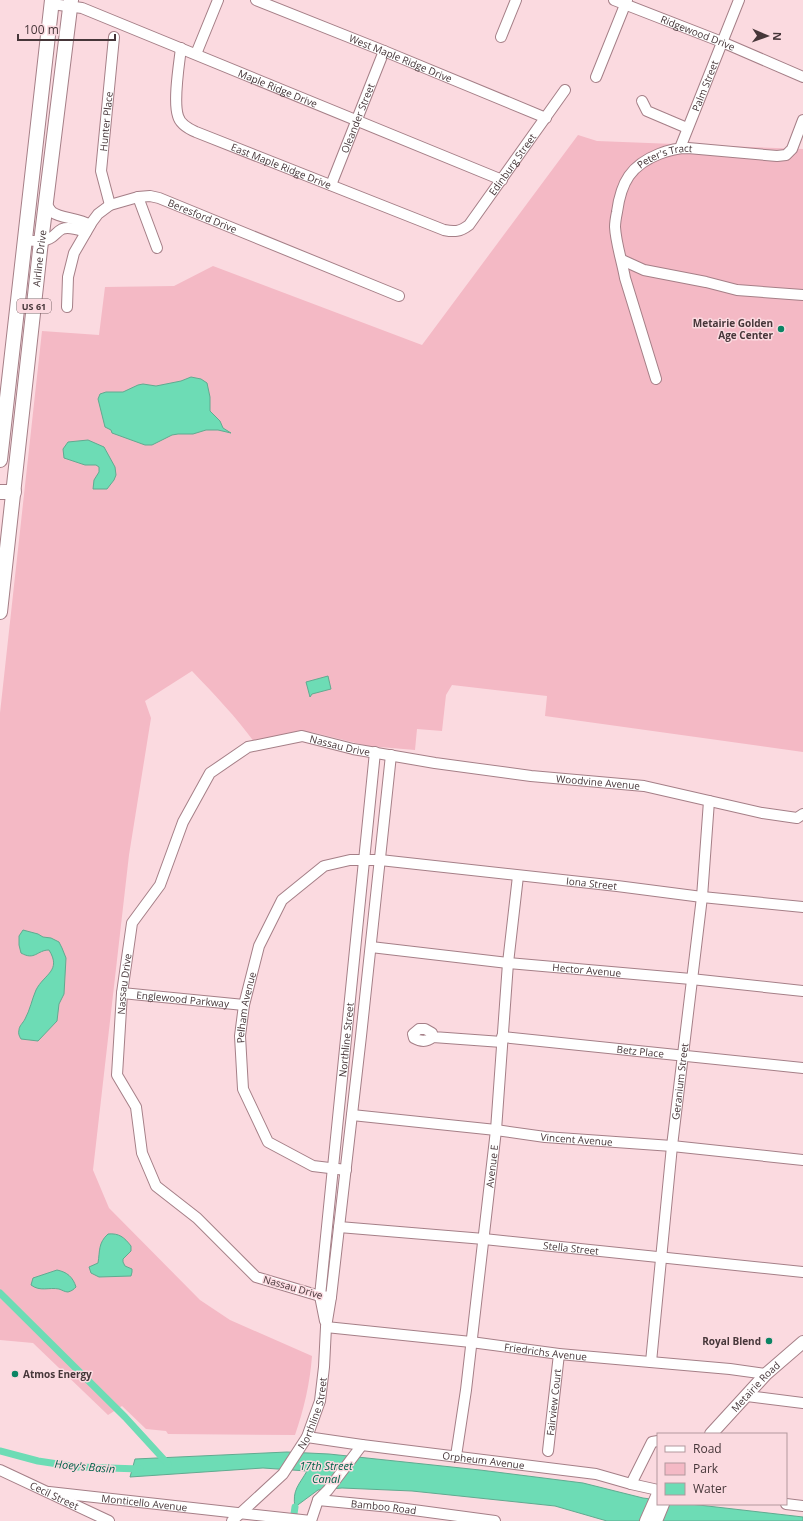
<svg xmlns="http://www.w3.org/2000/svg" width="803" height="1521" viewBox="0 0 803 1521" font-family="'Open Sans',sans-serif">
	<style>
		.green { fill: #f4b9c5 }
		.water { fill: #6ddcb5; stroke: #61aa90 }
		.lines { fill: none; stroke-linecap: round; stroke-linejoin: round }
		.canal { stroke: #6ddcb5; stroke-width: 7 }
		.minor-casing { stroke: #a57f87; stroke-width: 12 }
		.major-casing { stroke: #a57f87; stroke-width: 14 }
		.highway-casing { stroke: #a57f87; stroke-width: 16 }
		.minor { stroke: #fff; stroke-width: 10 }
		.major { stroke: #fff; stroke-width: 12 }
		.highway { stroke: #fff; stroke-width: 14 }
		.poi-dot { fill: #0a8464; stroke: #fbdae0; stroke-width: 1.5 }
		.labels { text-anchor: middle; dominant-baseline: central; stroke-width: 3; stroke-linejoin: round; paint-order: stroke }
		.shield { fill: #fbdae0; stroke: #7c676b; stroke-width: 1 }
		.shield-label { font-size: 9px; font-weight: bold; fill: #463639 }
		.street-label { font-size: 10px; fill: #463639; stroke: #fbdae0 }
		.poi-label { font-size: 10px; font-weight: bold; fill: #463639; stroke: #fbdae0; text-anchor: end }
		.water-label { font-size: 11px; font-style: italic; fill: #02624a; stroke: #fbdae0 }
	</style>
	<rect width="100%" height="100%" fill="#fbdae0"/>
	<path class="green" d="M578 135 597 141 803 149V752L545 716 547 696 452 685 446 695 442 731 417 729 415 750 368 746 311 732 281 735 255 743C236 717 214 694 192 671L145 701 151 718 129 855 93 1170 109 1208 200 1300 230 1320 312 1356C310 1383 304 1409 295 1435L168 1434 166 1431 146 1429 122 1406 108 1415 33 1343 0 1340V713L42 331 99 335 105 287 174 286 213 266 422 345Z"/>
	<path class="water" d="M191 377 201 379 207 383 210 397V411L220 421 223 428 231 433 218 430H206L193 434H178L172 435 152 445H145L112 433 111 430 105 427 98 399 100 394 106 392H123L138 385 143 384 156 386 181 381Z
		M88 440 104 447 115 467 116 475 114 480 107 489H93L94 480 99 472V467L96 465H85L64 458 63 449 68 442Z
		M328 676 331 689 312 694 310 697 306 682Z
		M23 930 38 934 43 937 51 938 59 942 62 948 66 958 64 994 59 1004 57 1021 38 1041 21 1039C19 1036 18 1033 19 1030 19 1026 23 1023 25 1019 30 1010 32 999 36 990 44 974 62 971 49 950 37 950 35 961 21 953L19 945V936Z
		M108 1234C119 1233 124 1237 131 1246V1251L123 1259V1262L125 1266 132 1269V1272L131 1276 99 1277 91 1273 89 1267 98 1263C100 1251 98 1243 108 1234Z
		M57 1270C67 1272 73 1277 76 1287 74 1289 72 1291 68 1292 65 1292 62 1290 59 1289 49 1287 40 1292 31 1285L33 1278Z
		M287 1452 329 1454 480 1470 583 1483 643 1498 658 1500V1504H690L803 1517V1521H607L555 1506 412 1491 342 1488 318 1490 295 1507C292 1490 299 1485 307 1471L263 1468 130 1477 135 1459Z"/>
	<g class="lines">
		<path class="canal" d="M0 1293 125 1417 168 1464
			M0 1451 38 1461 78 1467 140 1469
			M293 1521 295 1507"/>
		<g class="minor-casing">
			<g id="minor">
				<path id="s1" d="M256 0 384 51 546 118"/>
				<path id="s2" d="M614 0 722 42 803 77"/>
				<path id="s3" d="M52 4 82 8 502 180"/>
				<path d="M501 37 516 0"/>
				<path id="s4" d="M181 48C179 65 173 101 178 116 180 124 189 129 196 132L444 230C454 232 460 232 469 225L565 90"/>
				<path d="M196 54 218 0"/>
				<path d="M596 77 627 0"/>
				<path d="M642 101 647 111 687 128"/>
				<path id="s5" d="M680 148 739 0"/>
				<path id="s6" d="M331 185 384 51"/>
				<path d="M138 197 157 248"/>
				<path d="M46 204C48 206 50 210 52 212 61 219 78 217 90 225"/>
				<path id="s7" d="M110 205 101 171 114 37"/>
				<path d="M24 240C34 241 43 243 52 237 55 235 58 231 62 229 69 226 79 230 86 232"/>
				<path d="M622 260 644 270 706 282 737 290 803 295"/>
				<path id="s8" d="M67 307 68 277 74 253 92 222 98 214 110 205 138 197 150 196 159 198 399 296"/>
				<path id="s9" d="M656 379 625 278C622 261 616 244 615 227 615 222 616 217 617 212 621 182 631 165 659 154 669 150 678 148 688 148L777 156 786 155 792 149 803 120"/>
				<path id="s10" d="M371 947 508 963 691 979 803 991"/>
				<path id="s11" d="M122 993 244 1005"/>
				<path d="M433 1037C427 1042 421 1042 414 1038L413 1034 419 1029H425L432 1033 433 1037 502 1042"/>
				<path id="s12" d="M502 1037 803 1068"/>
				<path id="s13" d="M352 1115 496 1130 545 1137 672 1146 803 1160"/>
				<path id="s14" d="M346 1170 313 1166 268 1142 243 1089 240 1036 244 1005 259 946 282 900 324 866 350 860H380L617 886 702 897 803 907"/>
				<path id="s15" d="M339 1227 484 1239 803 1272"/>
				<path id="s16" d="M331 1297 320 1296 256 1277 197 1218 156 1186 142 1153 136 1107 117 1075 122 993 132 923 160 885 183 822 210 773 248 747 302 736 353 749 435 763 531 776 644 786 762 813 797 818 803 814"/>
				<path id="s17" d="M325 1321 320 1296 375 752"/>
				<path id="s18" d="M326 1327 471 1342 559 1354 730 1369 766 1374"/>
				<path id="s19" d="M651 1362 672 1146 702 897 709 801"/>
				<path d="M747 1396 803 1403"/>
				<path id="s20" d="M307 1437 362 1445 596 1474 631 1484 658 1490"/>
				<path id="s21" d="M548 1451 559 1354"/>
				<path id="s22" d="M456 1456 466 1390 496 1130 508 963 518 876"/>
				<path id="s23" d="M0 1470 109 1521"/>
				<path d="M631 1484 652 1442 658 1441"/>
				<path id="s24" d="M49 1492 311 1521"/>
				<path id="s25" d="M318 1500 391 1507 495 1521"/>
				<path d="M786 1504 803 1506"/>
				<path id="s26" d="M232 1521 283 1474 307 1437 320 1401 324 1367 326 1327 331 1297 361 1036 391 755"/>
				<path d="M311 1521 318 1500 328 1490 362 1445"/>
			</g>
		</g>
		<g class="major-casing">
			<g id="major">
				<path id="s27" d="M711 1434 766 1374 803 1342"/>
				<path d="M646 1521 658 1494"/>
				<path d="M656 1521 663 1504"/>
			</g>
		</g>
		<g class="highway-casing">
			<g id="highway">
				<path d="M0 460 52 0"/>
				<path d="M0 492H14"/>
				<path id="s28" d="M0 612 40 250 71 0"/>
			</g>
		</g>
		<use href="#minor" class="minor"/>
		<use href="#major" class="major"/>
		<use href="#highway" class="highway"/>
	</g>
	<g class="poi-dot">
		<circle cx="781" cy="329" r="4"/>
		<circle cx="769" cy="1341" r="4"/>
		<circle cx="15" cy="1374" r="4"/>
	</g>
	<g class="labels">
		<rect class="shield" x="17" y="299" width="34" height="14" rx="3"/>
		<g class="shield-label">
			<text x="34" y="306">US 61</text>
		</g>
		<g class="street-label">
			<text stroke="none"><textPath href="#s2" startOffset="90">Ridgewood Drive</textPath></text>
			<text stroke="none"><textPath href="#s1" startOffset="156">West Maple Ridge Drive</textPath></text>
			<text stroke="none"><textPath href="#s5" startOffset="67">Palm Street</textPath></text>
			<text stroke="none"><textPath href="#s3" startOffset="242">Maple Ridge Drive</textPath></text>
			<text stroke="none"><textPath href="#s6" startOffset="72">Oleander Street</textPath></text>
			<text stroke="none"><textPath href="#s7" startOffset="85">Hunter Place</textPath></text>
			<text stroke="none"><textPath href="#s9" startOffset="254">Peter's Tract</textPath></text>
			<text stroke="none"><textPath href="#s4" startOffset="461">Edinburg Street</textPath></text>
			<text stroke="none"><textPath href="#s4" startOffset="185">East Maple Ridge Drive</textPath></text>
			<text stroke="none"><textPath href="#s8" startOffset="213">Beresford Drive</textPath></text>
			<text stroke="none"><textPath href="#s28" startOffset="356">Airline Drive</textPath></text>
			<text stroke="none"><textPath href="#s16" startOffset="796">Nassau Drive</textPath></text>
			<text stroke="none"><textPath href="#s16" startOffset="1057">Woodvine Avenue</textPath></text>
			<text stroke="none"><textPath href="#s14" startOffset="663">Iona Street</textPath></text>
			<text stroke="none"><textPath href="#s10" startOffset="217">Hector Avenue</textPath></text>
			<text stroke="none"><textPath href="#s16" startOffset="424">Nassau Drive</textPath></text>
			<text stroke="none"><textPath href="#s11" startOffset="61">Englewood Parkway</textPath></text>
			<text stroke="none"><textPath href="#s14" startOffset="225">Pelham Avenue</textPath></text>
			<text stroke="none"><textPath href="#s17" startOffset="283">Northline Street</textPath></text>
			<text stroke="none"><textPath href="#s12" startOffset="139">Betz Place</textPath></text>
			<text stroke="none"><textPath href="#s19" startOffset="282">Geranium Street</textPath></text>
			<text stroke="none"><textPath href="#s13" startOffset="226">Vincent Avenue</textPath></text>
			<text stroke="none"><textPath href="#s22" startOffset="292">Avenue E</textPath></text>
			<text stroke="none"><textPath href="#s15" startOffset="233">Stella Street</textPath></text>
			<text transform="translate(293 1287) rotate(16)">Nassau Drive</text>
			<text stroke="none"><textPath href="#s18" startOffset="221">Friedrichs Avenue</textPath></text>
			<text stroke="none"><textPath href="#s27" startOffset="65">Metairie Road</textPath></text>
			<text stroke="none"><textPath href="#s21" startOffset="49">Fairview Court</textPath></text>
			<text stroke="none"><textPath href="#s26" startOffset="138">Northline Street</textPath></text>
			<text stroke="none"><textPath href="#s20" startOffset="178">Orpheum Avenue</textPath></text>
			<text stroke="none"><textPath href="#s23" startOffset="60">Cecil Street</textPath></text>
			<text stroke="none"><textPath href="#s24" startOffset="96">Monticello Avenue</textPath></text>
			<text stroke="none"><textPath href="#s25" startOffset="66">Bamboo Road</textPath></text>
		</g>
		<g class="poi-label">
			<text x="773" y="323">Metairie Golden<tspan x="773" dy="12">Age Center</tspan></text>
			<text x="761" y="1341">Royal Blend</text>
			<text x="23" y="1374" text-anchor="start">Atmos Energy</text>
		</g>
		<g class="water-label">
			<text x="326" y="1465">17th Street<tspan x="326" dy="13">Canal</tspan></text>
			<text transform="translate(85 1466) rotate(5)">Hoey's Basin</text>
		</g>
	</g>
	<rect x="657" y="1433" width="130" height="72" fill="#fbdae0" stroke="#b3989d"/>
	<rect x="665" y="1446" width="20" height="6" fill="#ffffff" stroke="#b3989d"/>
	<text x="693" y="1453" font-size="12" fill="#463639">Road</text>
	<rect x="665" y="1463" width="20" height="12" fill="#f4b9c5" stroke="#b3989d"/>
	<text x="693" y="1473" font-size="12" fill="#463639">Park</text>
	<rect x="665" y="1483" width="20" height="12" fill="#6ddcb5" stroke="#b3989d"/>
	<text x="693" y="1493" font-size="12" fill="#463639">Water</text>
	<g transform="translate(767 36) rotate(92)" stroke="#fbdae0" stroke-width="3" paint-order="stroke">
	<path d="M0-3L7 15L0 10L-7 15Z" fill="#463639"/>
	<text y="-6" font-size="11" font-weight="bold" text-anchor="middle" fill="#463639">N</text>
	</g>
	<path d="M18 34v6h97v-6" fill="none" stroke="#463639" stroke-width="2"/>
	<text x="24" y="34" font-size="12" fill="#463639" stroke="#fbdae0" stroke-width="3" paint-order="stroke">100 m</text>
</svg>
